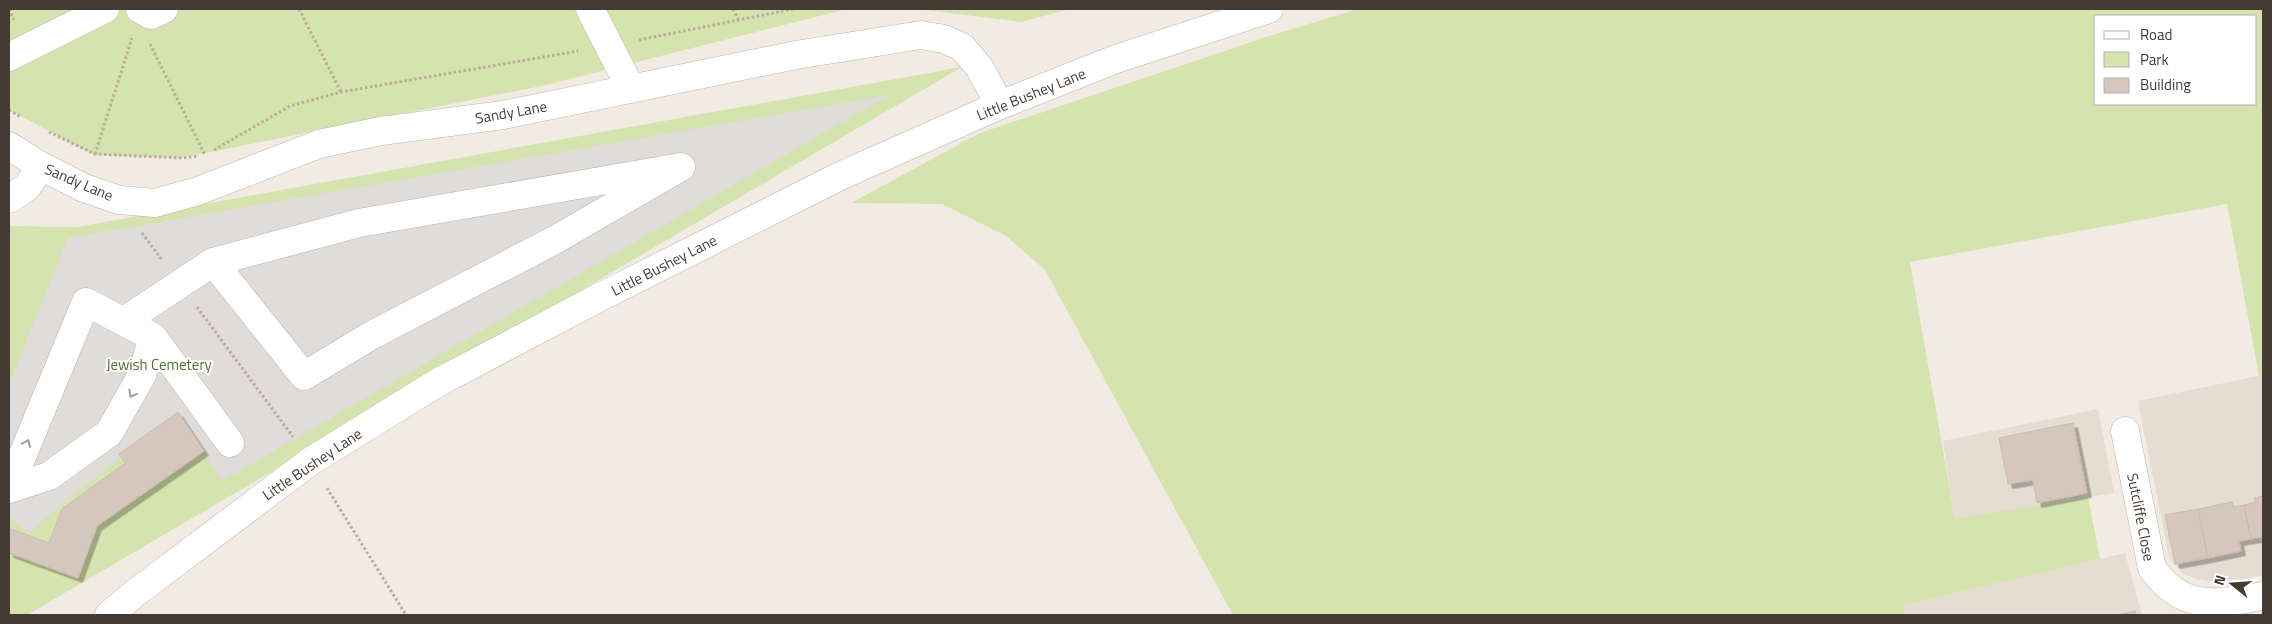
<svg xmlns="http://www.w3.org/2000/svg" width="2272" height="624" viewBox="0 0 2272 624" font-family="'Titillium Web',sans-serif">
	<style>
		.residential { fill: #e5dcd2 }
		.green { fill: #d5e4ae; fill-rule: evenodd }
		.parking { fill: #dfdcd9 }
		.building { fill: #d5c7bd; stroke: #cdbbae; filter: url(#shadow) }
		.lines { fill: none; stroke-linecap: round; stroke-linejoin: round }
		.minor-casing { stroke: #bfb4aa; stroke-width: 29 }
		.path { stroke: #bdaa99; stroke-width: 3; stroke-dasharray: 2.5 2.5; stroke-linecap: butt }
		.minor { stroke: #fff; stroke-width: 28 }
		.oneway { stroke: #a19d9a }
		.labels { text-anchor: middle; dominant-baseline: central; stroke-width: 4; stroke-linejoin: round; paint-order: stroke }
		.street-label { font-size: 15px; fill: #433b34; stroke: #fff }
		.park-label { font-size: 15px; fill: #52712b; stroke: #fff }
	</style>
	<defs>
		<filter id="shadow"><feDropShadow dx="4.5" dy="4.5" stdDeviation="0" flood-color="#0004"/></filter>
	</defs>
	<rect width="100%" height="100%" fill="#f1ebe4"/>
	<path class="residential" d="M2263 375V575L2223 583 2196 579 2184 574 2173 563 2169 556 2138 401Z
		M2098 409 2114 493 1955 520 1943 441Z
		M2125 553 2142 615H1905L1903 605Z"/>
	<path class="green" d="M9 9H847L542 86 180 158 94 155 9 110Z
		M918 9H1070L1021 22Z
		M1358 9H2263V375L2259 376 2227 204 1910 262 1955 519 2088 497 2100 559 1903 605 1905 615H1233L1045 270 1006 236 942 204 851 203 980 133 1266 37ZM2096 16H2256V104H2096Z
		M962 67 27 615H9V226L77 227Z"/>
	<path class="parking" d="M889 95 222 481 178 412 52 512 30 533 9 518V384L68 238Z"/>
	<path class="building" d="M178 412 204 451 97 526 78 578 9 553V535L11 529 49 543 62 509 125 463 119 454Z
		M2073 423 2087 493 2037 503 2033 480 2008 484 1999 438Z
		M2263 496V544L2262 537 2251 539 2244 505 2256 502 2254 498Z
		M2232 502 2233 507 2244 505 2251 539 2239 541 2241 551 2208 558 2198 509Z
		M2198 509 2208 558 2175 564 2165 515Z
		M2135 611 2136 615H2117Z"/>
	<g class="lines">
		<g class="minor-casing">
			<path id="minor" d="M140 9 151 15 164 9
				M590 9 631 89
				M9 57 105 9
				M9 146 41 166 84 188 119 200 155 203 198 191 319 144 381 131 503 115 796 55 921 35 944 39 962 47 979 67 1000 105
				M9 199 27 187 41 166
				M124 321 213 262 359 223 681 167 553 241 372 335 304 376 213 262
				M153 337 230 443
				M2125 431 2152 568C2183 612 2216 604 2263 596
				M9 488 86 302 153 337 142 375 109 433 49 476 9 489
				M109 615 134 594 311 461 437 383 600 297 840 176 1000 105 1116 59 1269 9"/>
		</g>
		<path class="path" d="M9 9 14 20
			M299 9 341 92
			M733 9 738 19
			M639 40 793 9
			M150 44 205 155
			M9 110 21 117
			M49 132 95 154 182 158 199 156
			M214 150 290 106 341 92 578 51
			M95 154 132 38
			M142 233 162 260
			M197 307 293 437
			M327 488 406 615"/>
		<use href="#minor" class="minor"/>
	</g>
	<defs><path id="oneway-chevron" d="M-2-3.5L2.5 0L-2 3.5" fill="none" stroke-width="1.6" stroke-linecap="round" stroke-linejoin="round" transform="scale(1.25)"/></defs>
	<g class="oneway">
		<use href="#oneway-chevron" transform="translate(132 394) rotate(119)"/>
		<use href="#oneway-chevron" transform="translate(27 443) rotate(-67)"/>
	</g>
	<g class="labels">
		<g class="street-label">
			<text transform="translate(1031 94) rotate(-22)">Little Bushey Lane</text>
			<text transform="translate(511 112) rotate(-10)">Sandy Lane</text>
			<text transform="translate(79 182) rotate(23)">Sandy Lane</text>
			<text transform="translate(664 265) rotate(-27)">Little Bushey Lane</text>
			<text transform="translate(312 464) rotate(-34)">Little Bushey Lane</text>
			<text transform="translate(2141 517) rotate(79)">Sutcliffe Close</text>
		</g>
		<g class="park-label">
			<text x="159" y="364">Jewish Cemetery</text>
		</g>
	</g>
	<rect width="2272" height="624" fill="none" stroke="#433b34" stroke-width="20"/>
	<rect x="2094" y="15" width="162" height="90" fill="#ffffff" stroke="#b4b1ae"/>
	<rect x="2104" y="31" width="25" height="8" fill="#ffffff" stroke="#b4b1ae"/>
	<text x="2140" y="40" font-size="15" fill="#433b34">Road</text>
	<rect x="2104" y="52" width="25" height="15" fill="#d5e4ae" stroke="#b4b1ae"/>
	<text x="2140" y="65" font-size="15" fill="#433b34">Park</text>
	<rect x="2104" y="78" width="25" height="15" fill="#d5c7bd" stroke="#b4b1ae"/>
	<text x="2140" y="90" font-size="15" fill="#433b34">Building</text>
	<g transform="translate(2232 584) rotate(287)" stroke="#ffffff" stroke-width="4" paint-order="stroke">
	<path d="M0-4L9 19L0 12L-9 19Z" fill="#433b34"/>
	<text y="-8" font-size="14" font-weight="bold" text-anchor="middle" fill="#433b34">N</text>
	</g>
</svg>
